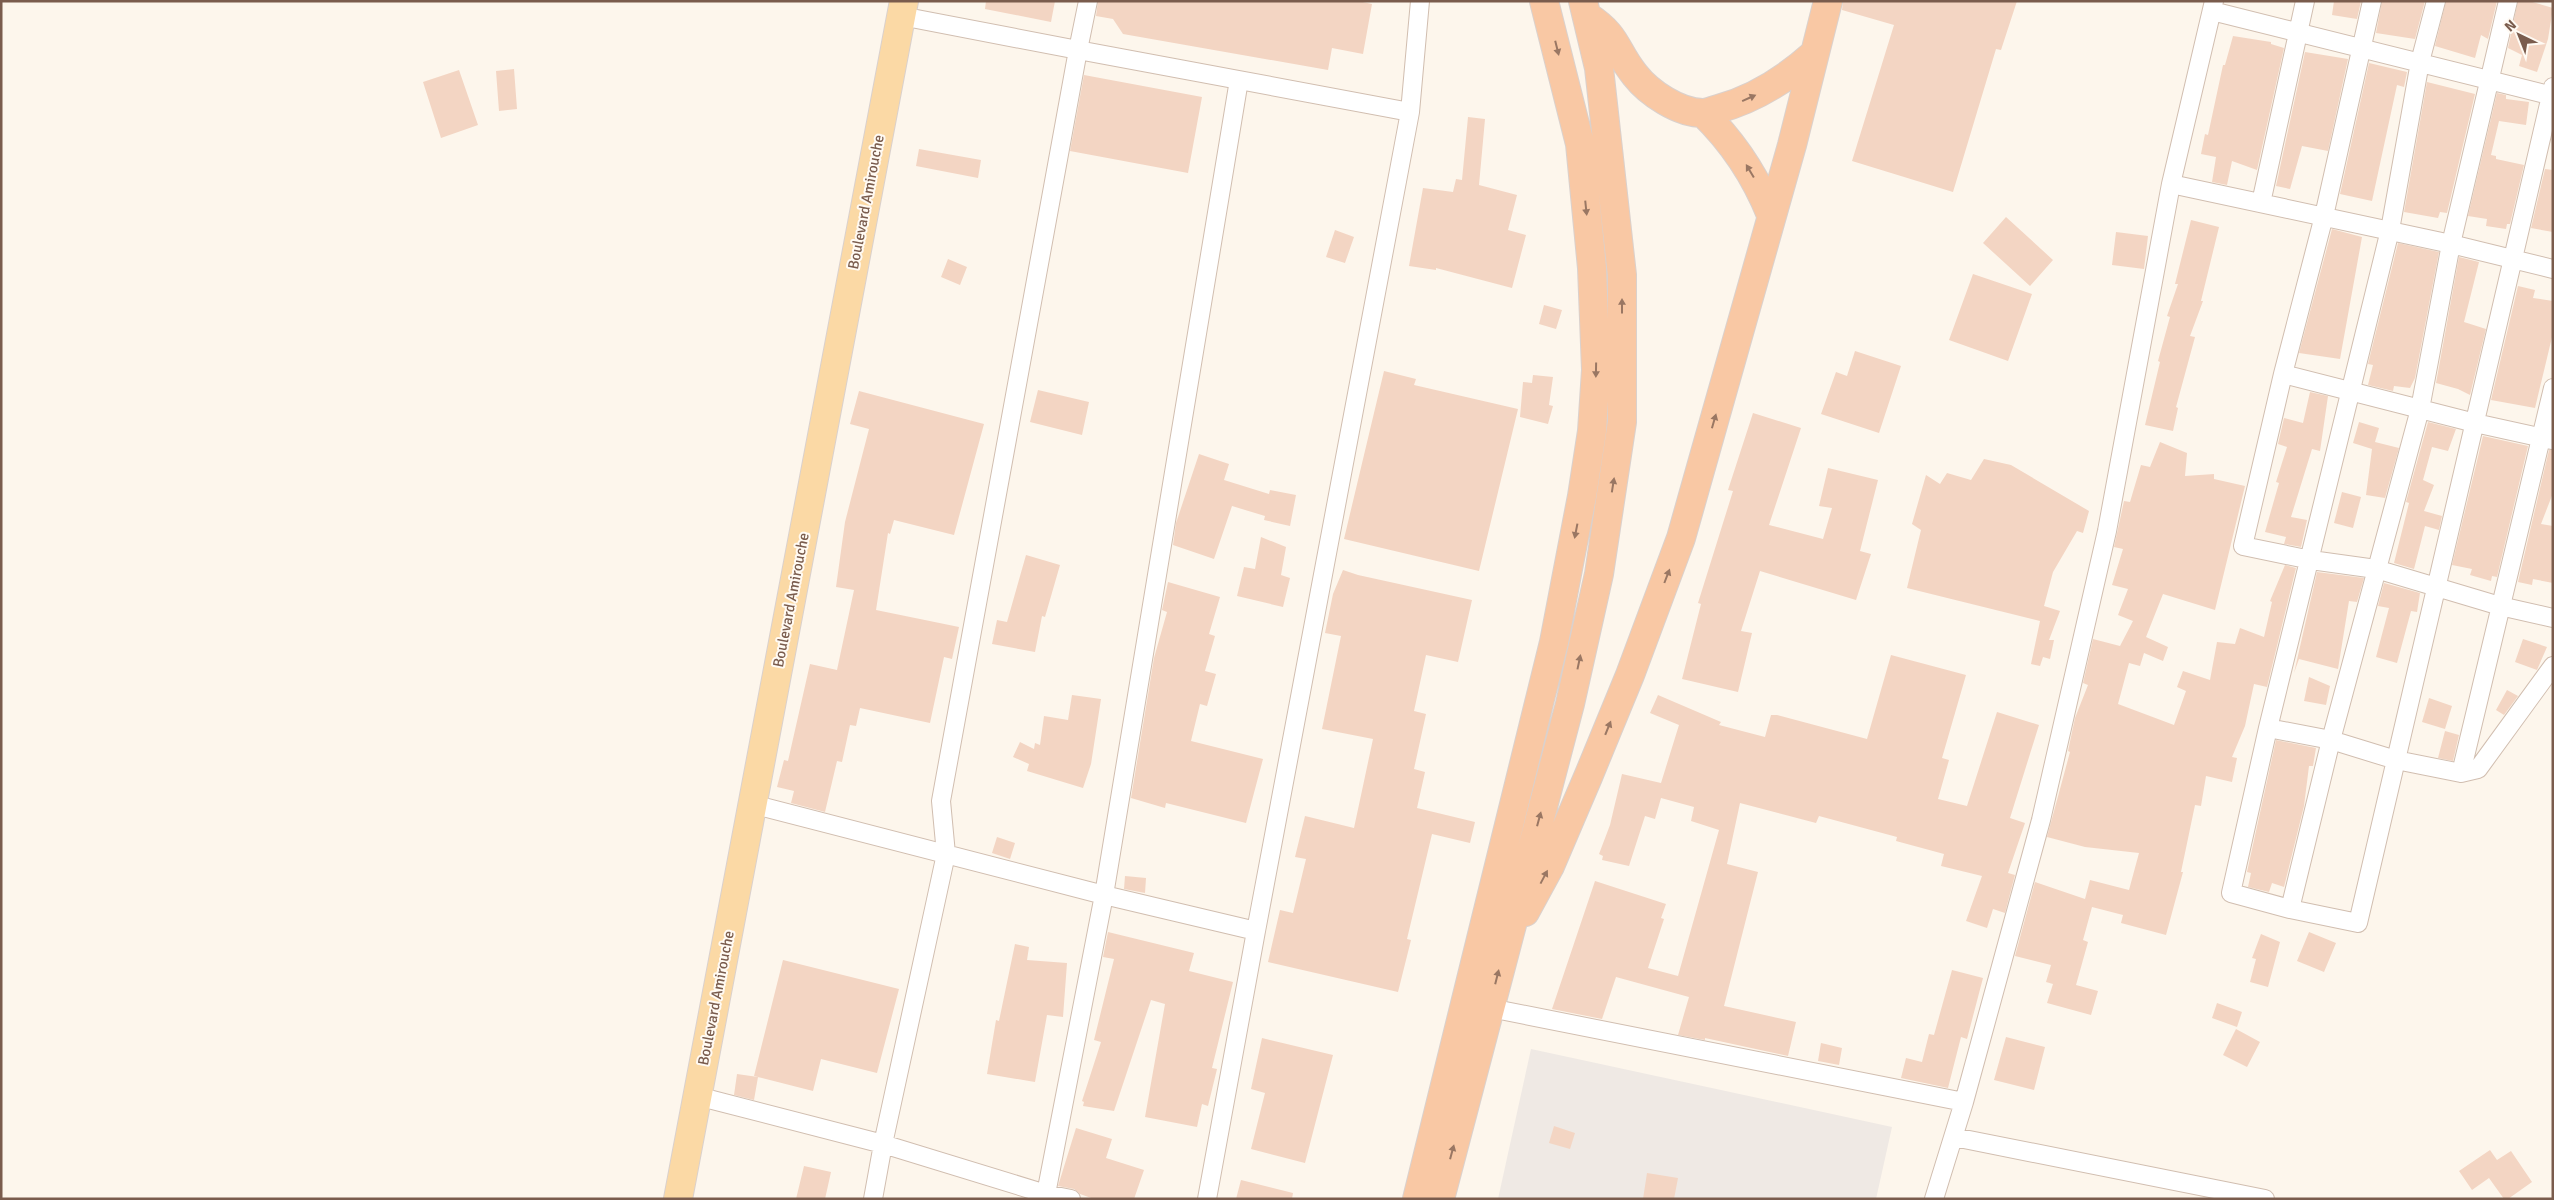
<svg xmlns="http://www.w3.org/2000/svg" width="2554" height="1200" viewBox="0 0 2554 1200" font-family="Signika,sans-serif">
	<style>
		.industrial { fill: #efe9e4 }
		.building { fill: #f3d5c3 }
		.lines { fill: none; stroke-linecap: round; stroke-linejoin: round }
		.minor-casing { stroke: #d1beb0; stroke-width: 20 }
		.primary-casing { stroke: #dad1cd; stroke-width: 30 }
		.trunk-casing { stroke: #dad1cd; stroke-width: 30 }
		.minor { stroke: #fff; stroke-width: 18 }
		.primary { stroke: #fbd9a5; stroke-width: 28 }
		.trunk { stroke: #f9c8a4; stroke-width: 28 }
		.oneway { fill: #9a7763 }
		.labels { text-anchor: middle; dominant-baseline: central; stroke-width: 4; stroke-linejoin: round; paint-order: stroke }
		.street-label { font-size: 15px; fill: #7a5c4d; stroke: #fffaf3 }
	</style>
	<rect width="100%" height="100%" fill="#fdf6ec"/>
	<path class="industrial" d="M1531 1049 1892 1127 1876 1199H1498Z"/>
	<path class="building" d="M986 1H1055L1051 22 985 9Z
		M1098 1H1358L1372 4 1363 54 1332 48 1328 70 1123 34 1113 19 1096 16Z
		M1843 1H2017L2001 50 1996 49 1953 192 1852 161 1894 25 1842 10Z
		M2334 1H2361L2357 19 2332 15Z
		M2382 1H2425L2415 39 2376 33Z
		M2446 1H2497L2488 39 2481 35 2475 58 2435 46Z
		M2518 1H2529L2553 8 2548 39 2537 72 2519 66 2522 55 2508 48Z
		M2233 36 2271 42V44L2284 48 2257 170 2232 161 2227 185 2212 182 2216 157 2201 154 2205 134 2208 135 2223 65H2225Z
		M2305 52 2348 59 2328 151 2302 146 2290 189 2276 186Z
		M2369 63 2407 72 2404 87 2397 85 2372 201 2340 194Z
		M514 69 517 109 499 111 496 71Z
		M459 70 478 125 441 138 423 82Z
		M1084 75 1202 97 1188 173 1070 151Z
		M2427 82 2475 94 2447 213 2440 212 2438 218 2404 212Z
		M2497 93 2506 95V99L2529 102 2526 125 2499 121 2491 155 2496 156V159L2524 165 2510 224H2507L2506 229 2486 226 2487 219 2468 216Z
		M1468 117 1485 119 1479 185 1517 195 1508 230 1526 235 1512 288 1436 268V270L1409 266 1423 188 1453 192 1456 179 1462 180Z
		M919 149 981 160 978 178 916 166Z
		M2545 169 2553 170V232L2531 228Z
		M2006 217 2053 260 2030 286 1983 243Z
		M2191 220 2219 227 2201 301H2203L2190 336 2195 337 2176 407 2178 408 2173 431 2145 425 2160 362 2158 361 2170 317 2167 316 2178 284H2175Z
		M2332 229 2362 237 2340 359 2299 353Z
		M1335 230 1354 237 1345 263 1326 257Z
		M2116 232 2148 236 2144 269 2112 265Z
		M2398 243 2439 252 2415 378 2410 388 2394 386 2393 391 2368 385 2373 365 2368 364Z
		M2459 257 2479 262 2464 322 2486 329 2470 395 2458 389 2436 383Z
		M948 259 967 267 960 285 941 277Z
		M1973 274 2032 294 2008 361 1949 340Z
		M2518 286 2535 290 2533 298 2553 301V333L2535 408 2491 400Z
		M1544 305 1562 310 1556 329 1539 324Z
		M1855 351 1901 366 1879 433 1821 414 1836 372 1847 376Z
		M1384 371 1416 379 1414 385 1518 409 1479 571 1344 539Z
		M1533 375 1553 377 1549 405 1553 406 1548 424 1520 417 1523 382 1532 383Z
		M1038 390 1089 402 1082 435 1030 422Z
		M859 391 984 424 954 535 894 520 890 534 888 533 876 610 959 627 952 659 944 657 930 723 860 708 856 726 850 725 842 762 837 761 825 812 791 803 794 791 777 787 784 760 788 761 810 664 837 670 854 590 836 587 845 522 869 429 850 424Z
		M2310 392 2328 396 2320 451 2312 449 2291 517 2307 520 2301 547 2284 544 2286 537 2265 532 2279 483 2276 482 2287 447 2278 444 2284 418 2303 423Z
		M1753 413 1801 428 1769 525 1823 539 1832 508 1819 506 1828 468 1878 480 1860 551 1871 554 1856 600 1760 571 1741 631 1752 633 1738 692 1682 679 1701 604 1698 603 1733 491 1728 490Z
		M2359 422 2379 428 2375 442 2399 448 2385 498 2366 495 2372 449 2353 443Z
		M2428 422 2456 429 2448 451 2432 447 2423 480 2434 485 2424 511 2442 516 2439 530 2425 526 2414 569 2394 563 2409 503 2406 502Z
		M2483 436 2528 446 2497 577 2492 576 2491 581 2470 575 2472 569 2452 565Z
		M2160 442 2187 453 2185 476 2214 474V479L2245 486 2215 610 2163 594 2146 637 2168 647 2163 661 2144 653 2140 666 2129 663 2118 704 2174 725 2186 691 2177 687 2183 671 2210 680 2217 642 2235 644 2240 628 2264 637 2272 602 2270 601 2285 565 2296 568 2267 687 2254 684 2245 726 2232 757 2237 758 2232 782 2206 776 2201 806 2195 805 2181 872H2183L2166 935 2121 923 2123 915 2092 907 2083 940 2088 942 2076 985 2098 991 2091 1015 2047 1003 2053 984 2046 982 2051 965 2015 956 2035 882 2085 899 2090 880 2129 890 2139 853 2085 847 2047 837 2070 752 2068 751 2075 718 2088 685 2083 683 2093 639 2120 646 2133 621 2118 615 2128 589 2112 585 2123 549 2114 547 2124 501 2130 502 2141 465 2150 467Z
		M2549 450H2553V493L2541 524 2553 526V583L2533 579 2532 585 2518 582Z
		M1199 454 1229 464 1224 480 1269 494 1270 490 1296 495 1290 526 1264 520 1265 516 1232 506 1214 559 1173 545 1176 523Z
		M1984 459 2011 465 2089 511 2083 533 2077 531 2053 572 2044 606 2060 611 2049 640H2054L2050 659 2043 657 2040 666 2031 664 2040 621 1907 588 1921 530 1912 524 1926 475 1940 484 1947 473 1971 480Z
		M2342 492 2361 497 2353 528 2334 523Z
		M1261 537 1286 547 1281 575 1290 578 1283 607 1237 596 1244 567 1255 569Z
		M1026 555 1060 565 1045 617 1042 616 1035 652 992 644 997 620 1007 622Z
		M1343 570 1358 575 1472 600 1458 662 1426 655 1414 711 1426 714 1414 769 1425 772 1417 808 1475 822 1470 843 1432 834 1407 939 1411 940 1398 992 1268 962 1280 910 1293 913 1306 859 1295 857 1305 816 1354 828 1373 739 1322 729 1341 636 1325 633 1333 594Z
		M2317 572 2364 578 2357 602 2349 601 2338 669 2299 659 2294 673Z
		M1168 582 1220 597 1209 634 1215 636 1205 671 1216 674 1207 706 1200 704 1191 741 1263 759 1246 823 1166 803 1165 808 1131 798 1154 658 1167 612 1162 610Z
		M2384 583 2420 593 2417 612 2411 611 2397 663 2376 657 2389 608 2378 606Z
		M2523 639 2547 647 2537 670 2515 662Z
		M1891 655 1966 675 1942 758 1949 760 1938 799 1967 806 1997 712 2039 725 2010 818 2025 823 2008 873 2015 875 2005 913 1993 909 1987 928 1966 921 1982 876 1941 866 1944 854 1896 841 1897 837 1819 816 1816 823 1740 803 1727 864 1758 872 1724 1006 1796 1022 1788 1056 1705 1038V1040L1678 1035 1689 997 1616 977 1602 1019 1552 1009 1595 881 1666 904 1661 918 1664 919 1648 968 1678 976 1719 830 1691 821 1694 807 1661 798 1655 819 1645 816 1629 866 1602 860 1603 856 1599 854 1610 825 1622 774 1661 783 1679 725 1650 713 1658 695 1721 722 1719 725 1765 737 1771 715H1777L1867 739Z
		M2309 677 2330 686 2326 705 2304 701Z
		M2507 690 2518 696 2504 715 2496 710Z
		M1072 695 1101 699 1091 764 1083 788 1027 771 1029 764 1013 757 1020 742 1034 749 1035 743 1040 745 1044 716 1068 720Z
		M2429 698 2452 706 2445 729 2422 722Z
		M2445 731 2459 735 2453 761 2438 758Z
		M2276 740 2316 748 2313 766H2309L2304 806 2284 887 2272 883 2269 892 2248 887 2251 873 2247 872Z
		M997 837 1015 843 1010 859 992 853Z
		M1125 876 1146 878 1145 893 1124 889Z
		M1108 932 1194 953 1189 971 1233 982 1212 1068 1217 1069 1208 1106 1202 1104 1197 1127 1145 1117 1165 1004 1151 1000 1114 1111 1083 1106 1084 1102 1082 1101 1101 1042 1094 1040 1114 959 1103 957Z
		M2309 932 2336 943 2324 972 2297 961Z
		M2261 934 2280 942 2268 987 2250 982 2256 959 2252 958Z
		M1015 944 1029 947 1027 960 1067 963 1063 1017 1047 1015 1035 1082 987 1074 996 1020 999 1021Z
		M783 960 899 989 877 1073 821 1059 813 1091 754 1076Z
		M1952 970 1983 978 1967 1039 1961 1037 1948 1088 1901 1078 1906 1058 1922 1062 1929 1034 1934 1035Z
		M2217 1003 2242 1012 2237 1027 2212 1018Z
		M2236 1029 2260 1042 2247 1067 2223 1055Z
		M2006 1037 2045 1047 2034 1090 1994 1080Z
		M1262 1038 1333 1055 1305 1163 1251 1149 1265 1093 1251 1089Z
		M1821 1043 1842 1048 1839 1065 1818 1061Z
		M737 1074 758 1077 754 1100 734 1095Z
		M1554 1126 1575 1133 1570 1149 1549 1143Z
		M1076 1128 1112 1139 1106 1158 1144 1170 1134 1199H1094L1080 1194 1074 1189 1058 1186Z
		M2490 1150 2497 1160 2511 1151 2532 1182 2508 1199H2504L2489 1178 2472 1190 2459 1171Z
		M804 1166 831 1172 825 1199H796Z
		M1647 1173 1678 1178 1674 1199H1643Z
		M1241 1180 1293 1193 1292 1199H1236Z"/>
	<g class="lines">
		<g class="minor-casing">
			<path id="minor" d="M2372 1 2324 216 2283 374 2243 546 2311 560 2376 569 2500 606 2553 618
				M2212 11 2553 96
				M901 16 1078 50 1088 1
				M1239 80 1410 112 1256 931
				M1410 112 1420 1
				M2171 184 2451 244 2508 1
				M2261 203 2305 1
				M2553 269 2451 244 2420 409 2331 740 2290 909 2358 923 2396 760 2461 773 2478 769 2553 666
				M2283 374 2475 423 2552 440
				M2268 728 2331 740 2396 760 2553 87
				M2461 773 2553 388
				M752 804 1104 895 1239 80 1078 50 941 801 946 854 883 1144 1046 1194 1104 895 1256 931 1207 1199
				M2290 909 2231 893 2268 728 2390 230 2420 62 2436 1
				M1490 1008 1964 1102
				M697 1096 883 1144 873 1199
				M1954 1137 2265 1199
				M1045 1199 1046 1194 1071 1199
				M1934 1199 1964 1102 2041 820 2107 531 2171 184 2214 1"/>
		</g>
		<g class="primary-casing">
			<path id="primary" d="M678 1199 904 1"/>
		</g>
		<g class="trunk-casing">
			<path id="trunk" d="M1587 16C1619 37 1614 49 1635 75 1649 93 1679 113 1703 113 1708 113 1714 110 1718 109 1755 99 1786 79 1814 54
				M1703 113C1734 143 1755 175 1771 215
				M1525 912 1550 866 1588 777 1630 675 1681 538 1792 145 1828 1
				M1417 1199 1554 642 1582 496 1592 431 1596 370 1592 268 1580 144 1544 1
				M1440 1199 1570 704 1599 574 1622 422V275L1599 68 1583 1"/>
		</g>
		<use href="#minor" class="minor"/>
		<use href="#primary" class="primary"/>
		<use href="#trunk" class="trunk"/>
	</g>
	<defs><path id="oneway-solid" d="M-6-.8H1V-3.2L6.5 0L1 3.2V.8H-6Z" transform="scale(1.25)"/></defs>
	<g class="oneway">
		<use href="#oneway-solid" transform="translate(1557 48) rotate(76)"/>
		<use href="#oneway-solid" transform="translate(1749 98) rotate(-24)"/>
		<use href="#oneway-solid" transform="translate(1750 171) rotate(-121)"/>
		<use href="#oneway-solid" transform="translate(1586 208) rotate(84)"/>
		<use href="#oneway-solid" transform="translate(1622 306) rotate(-90)"/>
		<use href="#oneway-solid" transform="translate(1596 370) rotate(91)"/>
		<use href="#oneway-solid" transform="translate(1714 421) rotate(-74)"/>
		<use href="#oneway-solid" transform="translate(1613 485) rotate(-81)"/>
		<use href="#oneway-solid" transform="translate(1576 531) rotate(101)"/>
		<use href="#oneway-solid" transform="translate(1667 576) rotate(-69)"/>
		<use href="#oneway-solid" transform="translate(1579 662) rotate(-78)"/>
		<use href="#oneway-solid" transform="translate(1608 728) rotate(-68)"/>
		<use href="#oneway-solid" transform="translate(1539 819) rotate(-75)"/>
		<use href="#oneway-solid" transform="translate(1544 877) rotate(-62)"/>
		<use href="#oneway-solid" transform="translate(1497 977) rotate(-76)"/>
		<use href="#oneway-solid" transform="translate(1452 1152) rotate(-75)"/>
	</g>
	<g class="labels">
		<g class="street-label">
			<text transform="translate(866 202) rotate(-79)">Boulevard Amirouche</text>
			<text transform="translate(791 600) rotate(-79)">Boulevard Amirouche</text>
			<text transform="translate(716 998) rotate(-79)">Boulevard Amirouche</text>
		</g>
	</g>
	<rect width="2554" height="1200" fill="none" stroke="#7a5c4d" stroke-width="5"/>
	<g transform="translate(2519 35) rotate(317)" stroke="#fffaf3" stroke-width="4" paint-order="stroke">
	<path d="M0-4L9 19L0 12L-9 19Z" fill="#7a5c4d"/>
	<text y="-8" font-size="14" font-weight="bold" text-anchor="middle" fill="#7a5c4d">N</text>
	</g>
</svg>
